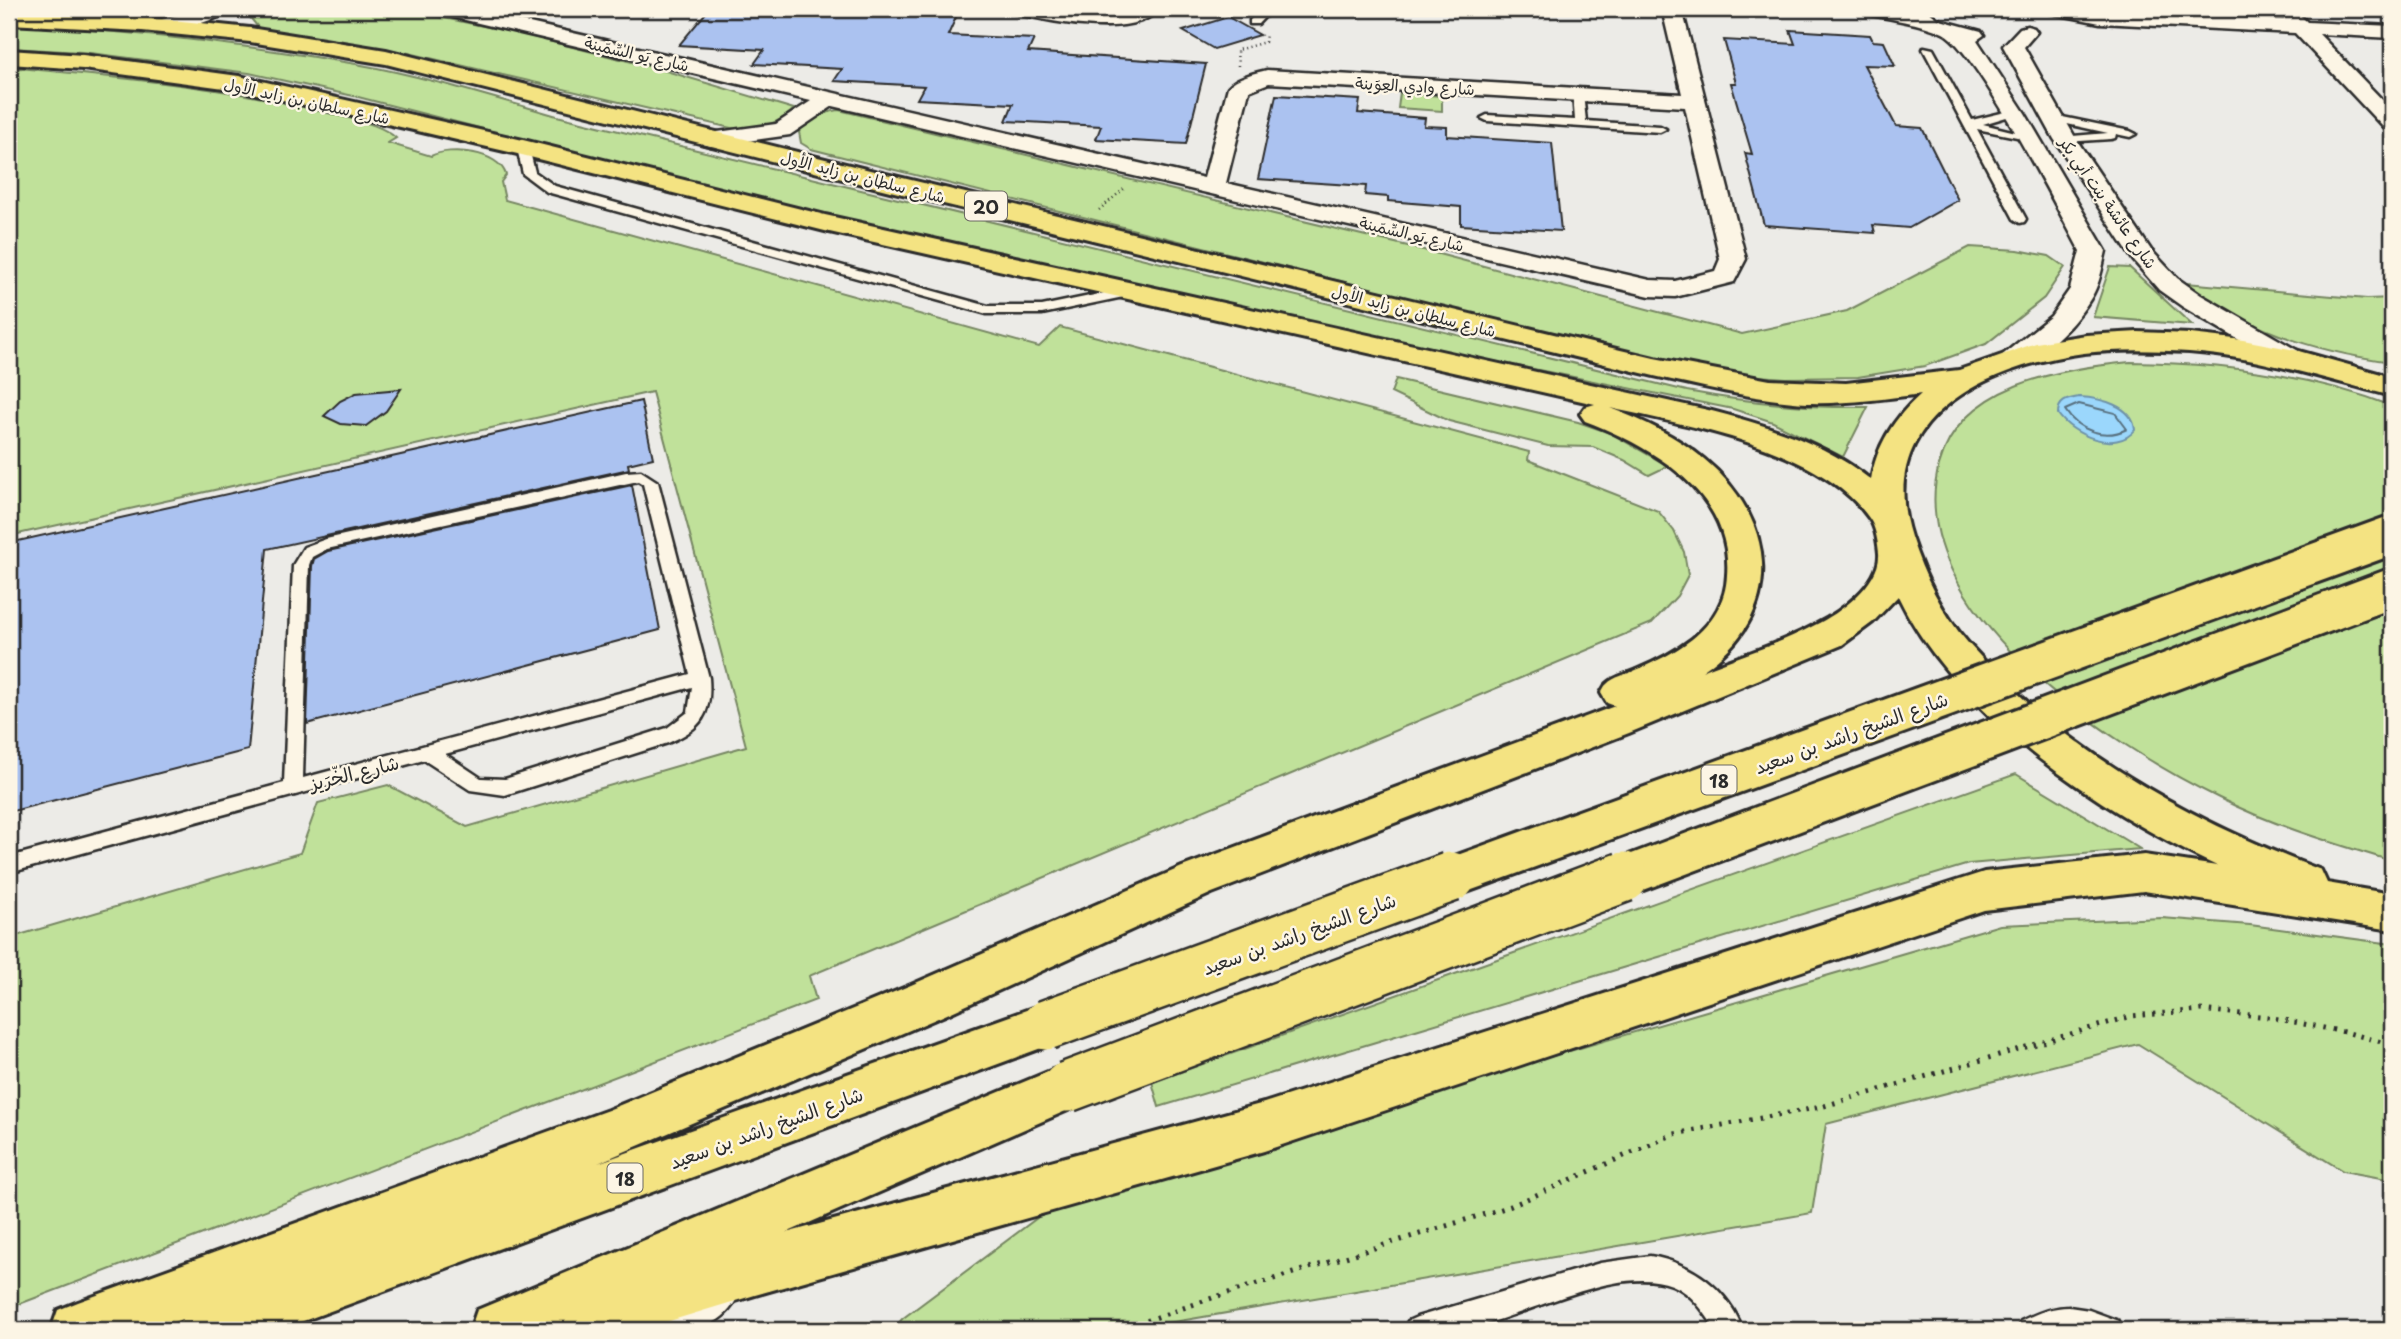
<svg xmlns="http://www.w3.org/2000/svg" width="2401" height="1339" viewBox="0 0 2401 1339" font-family="'Playpen Sans','Playpen Sans Arabic',sans-serif">
	<style>
		.green { fill: #c0e19a; stroke: #768662; stroke-width: 2 }
		.water { fill: #9bd7fc; stroke: #6e92a8; stroke-width: 2 }
		.lines { fill: none; stroke-linecap: round; stroke-linejoin: round }
		.shore { stroke: #58707f; stroke-width: 2 }
		.building { fill: #abc2f0; stroke: #2b2b2b; stroke-width: 2 }
		.lane-casing { stroke: #2b2b2b; stroke-width: 5 }
		.street-casing { stroke: #2b2b2b; stroke-width: 5 }
		.primary-casing { stroke: #2b2b2b; stroke-width: 6 }
		.path-far1 { stroke: #2b2b2b; stroke-width: 2.5; stroke-dasharray: 1 3.5; stroke-linecap: butt }
		.path { stroke: #2b2b2b; stroke-width: 5; stroke-dasharray: 2.5 7; stroke-linecap: butt }
		.lane { fill: #fcf5e5; fill-rule: evenodd }
		.street { fill: #fcf5e5; fill-rule: evenodd }
		.primary { fill: #f4e382; fill-rule: evenodd }
		.primary-bridge-far1-casing { stroke: #2b2b2b; stroke-width: 44; stroke-linecap: butt }
		.primary-bridge-casing { stroke: #2b2b2b; stroke-width: 54; stroke-linecap: butt }
		.primary-bridge-far1 { stroke: #f4e382; stroke-width: 38 }
		.primary-bridge { stroke: #f4e382; stroke-width: 49 }
		.labels { text-anchor: middle; dominant-baseline: central; stroke-width: 5; stroke-linejoin: round; paint-order: stroke }
		.far-street-label { font-size: 16px; fill: #2b2b2b; stroke: #fcf5e5 }
		.shield { fill: #fcf5e5; stroke: #6a6863; stroke-width: 2 }
		.shield-label { font-size: 18px; font-weight: bold; fill: #2b2b2b }
		.street-label { font-size: 19px; fill: #2b2b2b; stroke: #fcf5e5 }
	</style>
	<rect width="100%" height="100%" fill="#ecebe7"/>
	<filter id="ink" filterUnits="userSpaceOnUse"><feTurbulence type="fractalNoise" baseFrequency=".0143" numOctaves="2"/><feDisplacementMap in="SourceGraphic" scale="14" xChannelSelector="R" yChannelSelector="G"/><feConvolveMatrix kernelMatrix="1 2 1 2 8 2 1 2 1" color-interpolation-filters="sRGB"/></filter>
	<g filter="url(#ink)">
		<path class="green" d="M18 9H206L166 19Z
			M248 9H399L513 32 656 68 794 109C777 126 754 130 731 128L404 52 261 31 248 15Z
			M9 25C125 30 242 44 356 64 424 76 491 97 557 116L1687 391C1748 403 1806 408 1868 407L1843 457 1773 422 1733 409 1393 341 804 211 358 97 249 73 82 52 9 48Z
			M9 67C118 78 231 86 337 115 359 121 380 124 396 138L388 143 431 156C450 146 499 151 506 175L501 182 505 200 1039 347 1060 327 1529 452 1528 460 1658 511 1674 531 1684 552 1688 575 1677 596 1652 623 809 976 816 1000 9 1308V938L300 853 318 803 388 785 467 827 746 746 652 392 9 536Z
			M1400 93 1442 96V111L1398 108Z
			M839 110 1412 247 1742 334 1847 311 1970 247 2018 250 2049 256 2065 267 2044 298 1986 344 1925 366 1858 377 1786 378 1727 374 1680 366 811 149 801 143 799 132C809 117 822 113 839 110Z
			M2110 267 2130 268 2192 325 2093 317Z
			M2186 283 2367 299 2392 298V362C2338 355 2285 341 2236 316 2218 308 2202 294 2186 283Z
			M2130 362C2219 363 2309 374 2392 406V861C2333 843 2274 826 2219 798 2111 746 1901 607 1939 465 1961 384 2059 369 2130 362Z
			M1396 379 1578 422 1610 433 1668 466 1649 475 1624 460 1593 447 1548 446 1449 421 1391 393Z
			M2016 774 2140 849 1969 864 1159 1107 1152 1082Z
			M2162 918 2250 925 2392 944V1180L2343 1171 2138 1044 1826 1124 1812 1213 1127 1330H893L902 1319 1061 1200 2000 925Z"/>
		<path class="water" d="M2079 397C2099 398 2133 405 2135 430 2116 454 2072 435 2058 414 2058 401 2067 399 2079 397Z"/>
		<g class="lines">
			<path class="shore" d="M2079 404 2115 413 2127 429C2105 440 2078 431 2065 410Z"/>
		</g>
		<path class="building" d="M709 9H901L958 13 948 35 1034 39 1028 52 1206 64 1186 144 1096 139 1101 126 1006 121 1013 104 917 99 924 86 834 81 842 69 754 64 764 50 679 45Z
			M1228 17 1260 35 1214 49 1183 31Z
			M1790 30 1870 35 1873 41 1884 42 1895 66 1864 65 1896 126 1922 128 1958 200 1909 228 1873 225 1875 233 1764 225 1745 153 1752 154 1731 83H1736L1724 40 1795 44Z
			M1276 95 1360 100 1358 113 1425 118 1424 126 1447 127V136L1552 143 1561 231 1461 225V207L1388 201V197L1365 195 1366 186 1258 179Z
			M401 389 386 411 366 426 341 424 324 416 340 401 356 393Z
			M641 401 653 458 628 464 629 469 267 549 248 750 9 812V543Z
			M632 485 660 630 307 724 312 566 314 559 328 551Z"/>
		<g class="lines">
			<g class="lane-casing">
				<path id="lane" d="M1262 9H1272L1258 24H1250V20Z
					M1924 47 1933 49 1972 120 2014 110 2020 113 1983 124 2032 136V140L1977 129 2026 219 2024 222 2020 223 2014 219 1923 49Z
					M1578 91 1583 94 1586 121 1660 126 1666 129 1660 132 1487 121 1481 118 1487 115 1575 120 1573 94Z
					M2053 115 2130 131 2136 134 2130 137 2116 134 2115 138 2111 139 2065 142 2061 141V137L2108 133 2049 120V116Z
					M523 145 529 148 535 172 555 186 988 306H1042L1133 287 1140 291 1133 295 1042 314H987L547 192 523 174 517 148Z
					M641 471 658 482 709 678C712 715 701 729 668 743L505 795 470 790 424 760 9 873V857L284 783 293 565 304 547 326 539 626 472ZM638 481 643 484 690 674 303 778 309 565 312 557 327 549ZM692 687 688 712 667 728 505 779 481 778 445 754Z
					M1650 1256C1692 1263 1728 1289 1743 1330H1716C1705 1313 1692 1293 1672 1285 1614 1263 1518 1322 1458 1330 1441 1333 1421 1331 1404 1330L1408 1321 1417 1317 1600 1263Z
					M2069 1307 2089 1310 2119 1321 2122 1330H2018L2021 1321C2037 1313 2052 1307 2069 1307Z"/>
			</g>
			<g class="street-casing">
				<path id="street" d="M204 9H232L229 13C208 21 170 36 149 30L146 26 149 22Z
					M434 9H469L1204 178 1228 87C1236 77 1255 73 1267 70L1682 94 1662 9H1682L1746 259 1734 282 1675 297 1650 296 833 106 790 135 711 146 703 144 700 139 703 134 776 124 811 101 444 15 437 13ZM1269 83 1685 107 1720 259 1715 271 1675 281 1650 280 1226 183 1249 91Z
					M1011 9C1041 8 1069 14 1099 15 1120 15 1138 8 1159 9 1135 40 1047 21 1014 13Z
					M1861 9 1903 11 1902 9H1925L1940 20 1981 31 1984 35 1977 40 2025 113 2106 251C2103 263 2101 277 2096 288 2085 315 2035 371 2004 363L2000 357 2051 316 2070 289 2080 251C2058 210 1976 49 1943 33 1922 23 1887 19 1864 13Z
					M2047 9H2088L2284 20 2286 15C2296 12 2300 14 2307 22L2392 26V38L2319 34 2392 110V130L2384 128 2295 33 2100 23 2050 13Z
					M2027 26 2034 28 2037 32 2024 47 2076 139 2151 250 2177 278 2201 295 2302 353 2306 359 2302 365 2292 367 2282 365 2183 307 2159 290 2133 260 2054 139 2003 46 2020 28Z
					M714 1269 731 1277 739 1294C719 1339 675 1330 633 1330L640 1312 697 1277Z"/>
			</g>
			<g class="primary-casing">
				<path id="primary" d="M9 10 142 17 250 28 386 50 886 174 1654 358 1770 380 1846 383 1959 370 2036 343 2086 335 2138 332 2191 334 2243 340 2295 350 2392 377V396C2324 379 2259 357 2189 352 2154 350 2119 349 2084 353 1987 366 1873 418 1911 537 1924 576 1941 612 1968 643 2063 750 2188 820 2321 870L2327 883 2392 894V930L2144 891 1984 910 1264 1151 755 1295 640 1330H470L477 1310 1067 1064 1084 1071 1092 1087 1084 1103 786 1233 1264 1103 1984 872 2144 855 2217 866C2100 811 1955 715 1898 596L1873 622 1842 645 1629 733 1212 893 945 1015 598 1163 1046 1003 1063 1010 1070 1025 1063 1040 279 1330H178L182 1319 151 1330H51L58 1310 78 1302 608 1110 911 985 1182 867 1615 706 1607 703 1601 693C1603 690 1604 686 1607 684 1613 677 1628 674 1636 670 1656 662 1675 652 1692 639 1712 623 1726 601 1727 575 1733 493 1651 446 1585 421L1580 414 1585 407 1595 404 825 231 522 155 239 90 83 69 9 64V50L83 55 239 76 523 140 825 215 1708 410C1765 425 1825 442 1871 480 1876 446 1895 417 1921 394 1883 399 1846 404 1808 403 1756 400 1705 387 1654 376L886 190 386 64 250 42 142 31 9 24ZM1610 408C1689 426 1819 447 1869 518 1876 527 1878 543 1879 553 1881 583 1840 613 1815 625 1780 644 1739 656 1702 671 1786 615 1778 520 1704 459 1675 435 1644 421 1610 408Z"/>
			</g>
			<path class="path-far1" d="M1220 9 1239 16
				M1238 66 1237 50 1265 42 1266 34
				M1099 210 1125 188"/>
			<path class="path" d="M1120 1330 1215 1297 1511 1206 1674 1134 1821 1107 2132 1016 2201 1010 2269 1017 2349 1033 2392 1045"/>
			<use href="#lane" class="lane"/>
			<use href="#street" class="street"/>
			<use href="#primary" class="primary"/>
			<g class="primary-bridge-far1-casing">
				<path id="primary-bridge-far1" d="M1447 879 2392 535
					M1619 879 2392 588"/>
			</g>
			<g class="primary-bridge-casing">
				<path id="primary-bridge" d="M1046 1025 1451 877
					M1067 1087 1624 877"/>
			</g>
			<use href="#primary-bridge-far1" class="primary-bridge-far1"/>
			<use href="#primary-bridge" class="primary-bridge"/>
		</g>
	</g>
	<g class="labels">
		<g class="far-street-label">
			<text transform="translate(637 53) rotate(13)">شارع يَو السِّمَينة</text>
			<text transform="translate(1415 85) rotate(3)">شارع وادِي العِوَينة</text>
			<text transform="translate(307 100) rotate(12)">شارع سلطان بن زايد الأول</text>
			<text transform="translate(863 176) rotate(14)">شارع سلطان بن زايد الأول</text>
			<text transform="translate(2109 202) rotate(55)">شارع عائشة بنت أبي بكر</text>
			<text transform="translate(1412 233) rotate(13)">شارع يَو السِّمَينة</text>
			<text transform="translate(1414 310) rotate(14)">شارع سلطان بن زايد الأول</text>
		</g>
		<g class="shield">
			<rect x="965" y="191.5" width="42" height="29" rx="5"/>
			<rect x="1701.5" y="765.5" width="35" height="29" rx="5"/>
			<rect x="607.5" y="1163.5" width="35" height="29" rx="5"/>
		</g>
		<g class="shield-label">
			<text x="986" y="206">20</text>
			<text x="1719" y="780">18</text>
			<text x="625" y="1178">18</text>
		</g>
		<g class="street-label">
			<text transform="translate(1851 732) rotate(-20)">شارع الشيخ راشد بن سعيد</text>
			<text transform="translate(354 772) rotate(-14)">شارع الخّرَيز</text>
			<text transform="translate(1299 933) rotate(-20)">شارع الشيخ راشد بن سعيد</text>
			<text transform="translate(766 1127) rotate(-20)">شارع الشيخ راشد بن سعيد</text>
		</g>
	</g>
	<rect width="2401" height="1339" fill="none" stroke="#fcf5e5" stroke-width="35"/>
	<rect x="18" y="18" width="2366" height="1304" fill="none" stroke="#2b2b2b" stroke-width="2.5" filter="url(#ink)"/>
</svg>
